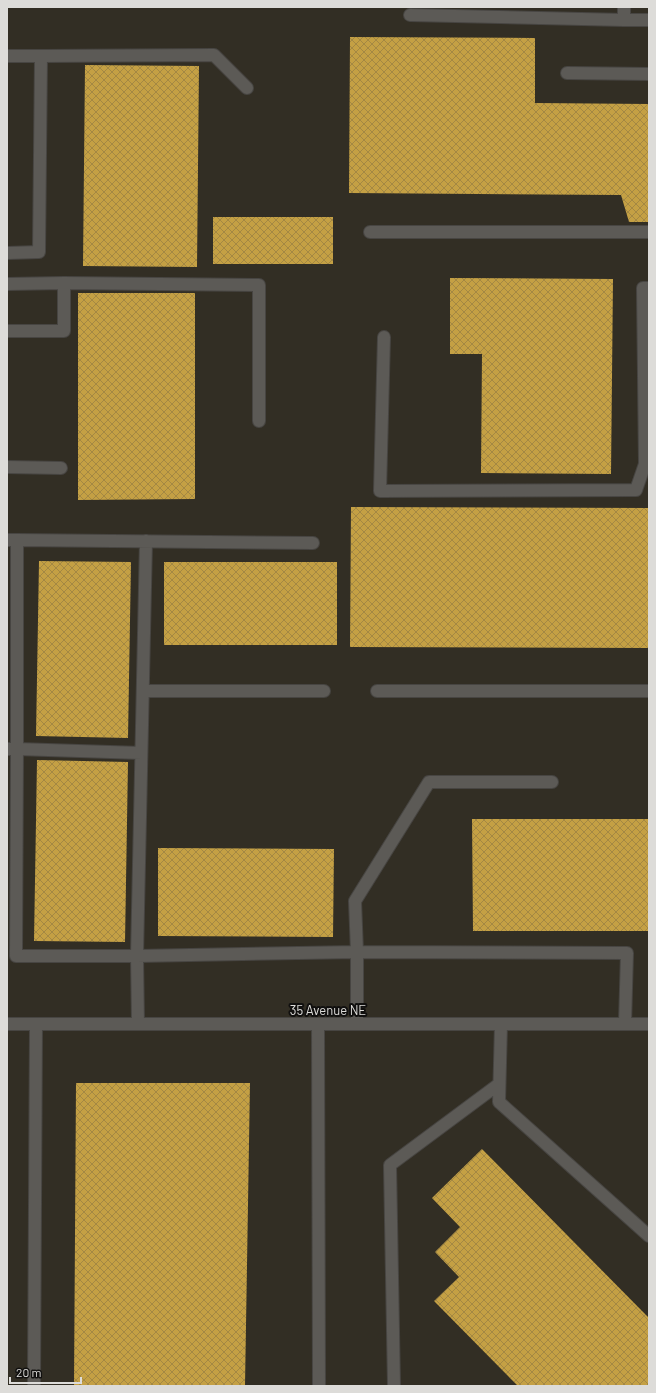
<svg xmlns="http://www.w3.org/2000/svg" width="656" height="1393" viewBox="0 0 656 1393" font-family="Barlow,sans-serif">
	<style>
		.built { fill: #322e24 }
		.building { fill: url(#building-cross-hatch) }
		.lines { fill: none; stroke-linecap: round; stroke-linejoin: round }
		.minor-casing { stroke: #474542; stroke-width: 14 }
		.minor { stroke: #5c5a56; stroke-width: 12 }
		.labels { text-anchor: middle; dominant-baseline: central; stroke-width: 4; stroke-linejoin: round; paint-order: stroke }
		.street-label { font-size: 13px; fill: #dddcd9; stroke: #11100f }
	</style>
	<defs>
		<pattern id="building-cross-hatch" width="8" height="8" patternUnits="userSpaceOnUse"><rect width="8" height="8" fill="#c4a044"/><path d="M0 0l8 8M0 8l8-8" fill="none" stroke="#a48843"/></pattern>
	</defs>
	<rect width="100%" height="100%" fill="#292723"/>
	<path class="built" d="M7 7H649V1386H7Z"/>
	<path class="building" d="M350 37 535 38V103L649 104V222H629L621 195 349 193Z
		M85 65 199 66 197 267 83 266Z
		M213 217H333V264H213Z
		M450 278 613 279 611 474 481 473 482 354H450Z
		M78 293H195V499L78 500Z
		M351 507 649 508V648L350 647Z
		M39 561 131 562 128 738 36 736Z
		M164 562H337V645H164Z
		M37 760 128 762 125 942 34 941Z
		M472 819H649V931H473Z
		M158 848 334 849 333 937 158 936Z
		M76 1083H250L245 1386H74Z
		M482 1149 649 1318V1386H518L434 1301 459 1277 435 1252 460 1227 432 1198Z"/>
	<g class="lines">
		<g class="minor-casing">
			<path id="minor" d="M624 7V20H649
				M410 15 624 20
				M7 56H41L39 252 7 253
				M41 56 214 55 247 88
				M567 73 649 74
				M370 232H649
				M64 283 259 285V421
				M7 284 64 283V331H7
				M649 288H643L645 464H649
				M384 337 380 491 636 490 645 464
				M7 467 61 468
				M7 540H17V749L141 753
				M17 540 313 543
				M143 691H324
				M377 691H649
				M7 749H17L16 956H137L146 541
				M7 1024H649
				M138 1024 137 956 357 952 355 901 429 782H552
				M318 1024 319 1386
				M357 1024V952L627 953 625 1024
				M501 1024 499 1102 649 1236
				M34 1386 36 1024
				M394 1386 390 1165 499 1084"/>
		</g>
		<use href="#minor" class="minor"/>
	</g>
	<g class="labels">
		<g class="street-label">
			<text x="328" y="1010">35 Avenue NE</text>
		</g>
	</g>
	<rect width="656" height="1393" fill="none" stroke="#dddcd9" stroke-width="16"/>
	<path d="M10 1377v6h71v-6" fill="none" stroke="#dddcd9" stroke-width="2"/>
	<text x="16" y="1377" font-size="12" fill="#dddcd9" stroke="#11100f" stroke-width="3" paint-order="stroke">20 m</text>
</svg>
